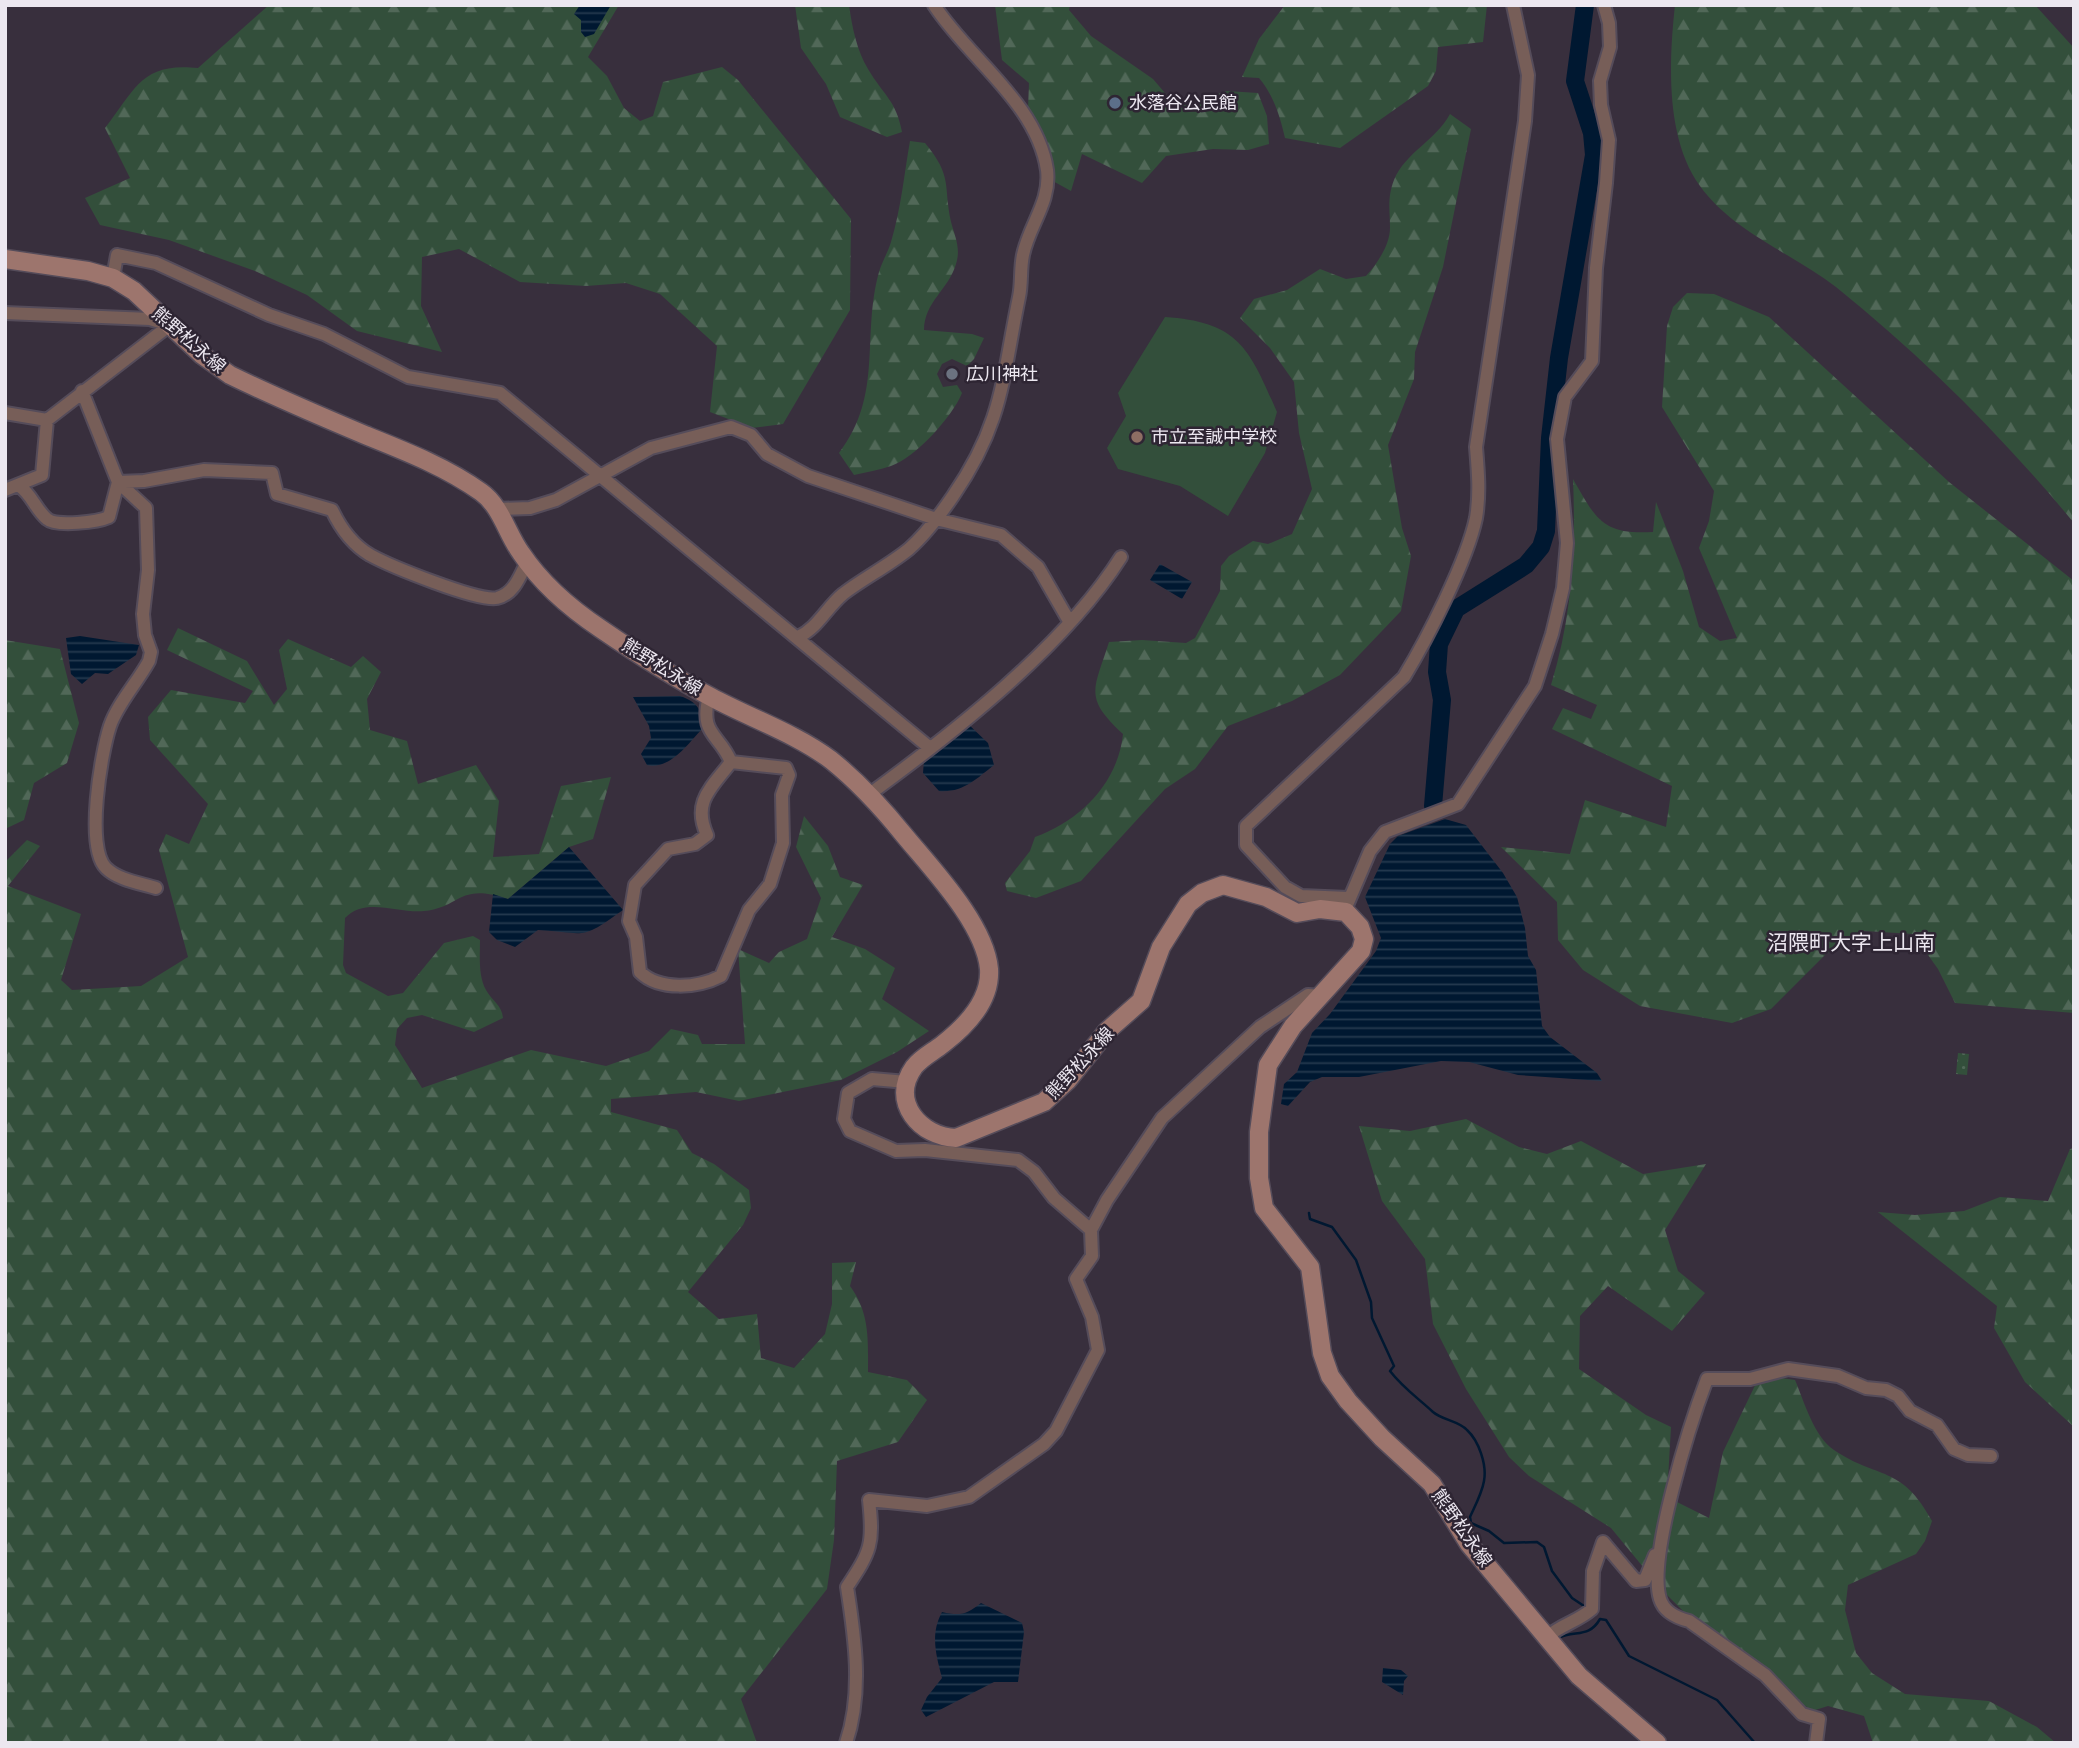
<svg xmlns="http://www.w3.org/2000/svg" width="2079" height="1748" viewBox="0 0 2079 1748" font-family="Helvetica,'Noto Sans JP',sans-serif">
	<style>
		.forest { fill: url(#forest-firs) }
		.park { fill: url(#park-dots) }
		.garden { fill: #334f3b }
		.water { fill: url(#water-rules) }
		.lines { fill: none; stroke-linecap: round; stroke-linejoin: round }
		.stream { stroke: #001831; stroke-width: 2.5 }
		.river { stroke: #001831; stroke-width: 18 }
		.minor-casing { stroke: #554c5a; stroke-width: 16 }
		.secondary-casing { stroke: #554c5a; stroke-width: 21 }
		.minor { stroke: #775e58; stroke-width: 12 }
		.secondary { stroke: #9d756d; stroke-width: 18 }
		.service-dot { fill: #5c6f8a; stroke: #2e2533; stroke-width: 2.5 }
		.worship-dot { fill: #6b7280; stroke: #2e2533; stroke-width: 2.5 }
		.education-dot { fill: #8d6e63; stroke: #2e2533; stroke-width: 2.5 }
		.labels { text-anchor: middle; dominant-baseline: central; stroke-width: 5; stroke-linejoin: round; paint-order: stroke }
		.poi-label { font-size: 18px; fill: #ece7f0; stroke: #2e2533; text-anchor: start }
		.street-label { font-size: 18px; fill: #ece7f0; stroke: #2e2533 }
		.quarter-label { font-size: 21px; fill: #ece7f0; stroke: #2e2533 }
	</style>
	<defs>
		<pattern id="forest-firs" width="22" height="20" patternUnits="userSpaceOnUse" patternTransform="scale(1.75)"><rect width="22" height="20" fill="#334f3b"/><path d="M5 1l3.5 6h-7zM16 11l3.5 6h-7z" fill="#516858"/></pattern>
		<pattern id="park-dots" width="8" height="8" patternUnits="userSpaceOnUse" patternTransform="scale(1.75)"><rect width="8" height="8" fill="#334f3b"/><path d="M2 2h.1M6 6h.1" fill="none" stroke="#516858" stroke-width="1.8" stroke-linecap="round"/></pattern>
		<pattern id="water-rules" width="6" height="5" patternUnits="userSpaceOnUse" patternTransform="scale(1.75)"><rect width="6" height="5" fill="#001831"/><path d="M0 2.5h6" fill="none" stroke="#253a4f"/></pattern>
	</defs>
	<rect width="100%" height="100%" fill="#382f3d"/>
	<path class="forest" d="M269 5H619L588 57 607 76 624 108 640 121 653 116 663 82 722 67 738 80 851 219 850 310 783 424 752 428 710 412 717 346 660 294 626 283 586 286 520 282 459 249 422 257 421 306 442 352 357 331 307 295 255 271 169 240 100 225 85 198 130 178 105 128C136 88 142 62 198 68Z
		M795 5H849C852 27 857 51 868 69 884 96 896 100 902 132L887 137 840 117 826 84 801 48Z
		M995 5H1070L1069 10 1091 36 1153 79 1177 107 1227 91 1258 93 1267 116 1269 144 1248 150 1213 149 1166 156 1142 183 1082 154 1071 191 1051 180 1034 118 1028 109 1029 83 1002 60Z
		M1285 5H1487L1483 42 1438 47 1436 71 1428 86 1340 148 1285 138C1280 116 1274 96 1259 78L1242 77 1259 39Z
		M1675 5H2035L2074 48V523C2002 436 1924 358 1836 287 1792 253 1733 232 1700 186 1665 138 1669 61 1675 5Z
		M1450 114 1471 129 1443 267 1415 352 1414 379 1388 445 1402 528 1411 556 1401 611 1340 675 1292 701 1228 726 1195 769 1165 789 1081 881 1036 898 1007 891 1005 883 1030 851 1035 837C1080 821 1118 783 1123 734 1083 697 1094 690 1109 642L1142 640 1186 643 1195 638 1220 591 1221 566 1229 556 1253 541 1268 544 1292 534 1312 489 1299 433 1294 382 1270 348 1240 318 1254 299 1287 290 1320 269 1346 279 1366 276C1377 264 1390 245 1390 228 1390 210 1387 198 1394 180 1405 153 1436 140 1450 114Z
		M910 141 925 143C953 177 943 184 951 222 955 237 961 248 956 264 949 289 924 302 924 330L972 334 984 338 974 359 967 366 952 359 942 364 937 374 943 387 957 385 962 393C953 416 915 458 891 466 879 470 866 472 854 475L839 453C884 394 861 337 879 272 882 262 888 252 891 242 901 209 904 175 910 141Z
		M1687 293 1714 294 1769 317 1949 482 2074 581V1013L1955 1003 1938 969 1913 934 1865 931 1826 954 1771 1009 1732 1023 1640 1006 1583 970 1558 940 1557 902 1501 847 1570 854 1585 800 1666 827 1672 786 1552 729 1563 708 1591 719 1597 705 1551 685C1572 617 1576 549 1573 479 1596 519 1602 535 1653 532L1656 502 1683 571 1699 627 1720 641 1737 638 1699 548 1709 521 1714 491 1662 407 1667 326 1673 307Z
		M178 628 247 661 274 705 287 689 279 650 288 639 351 667 363 656 381 672 367 699 370 730 407 741 418 784 476 765 499 801 493 857 539 854 561 786 611 777 593 839 569 847 508 899C458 882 462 907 424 911 400 914 365 896 345 918L343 965 346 973 388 996 403 993 444 943 473 936 480 940C480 956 478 976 486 990 492 1001 502 1005 503 1018L474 1032 422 1015 407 1018 397 1029 395 1045 422 1088 531 1050 606 1066 649 1051 671 1029 698 1035 702 1044H745L738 949 769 963 779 952 807 939 821 898 796 847 804 816 828 846 840 877 863 885 832 937 865 949 895 968 882 999 929 1031 897 1052 841 1080 739 1101 696 1092 611 1099V1112L677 1130 692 1153 714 1164 749 1190 751 1208 743 1225 688 1292 719 1319 757 1314 761 1358 794 1368 825 1334 832 1304V1263L856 1262 850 1286C870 1313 868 1340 868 1372L907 1380 927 1400 898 1442 837 1461 834 1540 827 1589 741 1699 757 1743H5V862L27 840 40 846 8 886 81 914 61 980 72 990 141 986 188 957 159 850 166 834 189 844 208 804 150 740 148 717 171 690 245 703 253 691 167 650Z
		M5 640 60 649 79 723 67 763 34 783 24 820 5 829Z
		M1466 1119 1519 1147 1547 1154 1581 1141 1643 1174 1706 1164 1665 1230 1678 1271 1705 1293 1672 1331 1608 1286 1580 1316 1579 1369 1646 1415 1671 1427 1667 1497 1709 1518 1723 1452 1760 1375 1795 1380C1804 1401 1814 1437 1834 1450 1878 1480 1901 1464 1932 1521L1925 1541 1916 1554 1848 1585 1845 1610 1856 1653 1872 1673 1905 1694 1989 1701 2037 1727 2056 1743H1873L1864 1716 1828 1706 1812 1711 1690 1618 1662 1590 1611 1528 1529 1476 1509 1457 1466 1389 1433 1324 1425 1259 1382 1201 1359 1126 1410 1131Z
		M2074 1148V1427L2025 1382 1994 1328 1997 1306 1878 1212 1915 1215 1964 1211 2000 1197 2048 1201 2070 1149Z"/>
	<path class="park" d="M1958 1053 1969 1054 1967 1075 1956 1074Z"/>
	<path class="garden" d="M1165 317C1239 322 1249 348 1277 412L1265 453 1228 516 1180 486 1118 469 1107 448 1126 416 1118 393Z"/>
	<path class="water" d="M580 5H611L594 34 585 37 581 32V20L574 14Z
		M1160 564 1192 582 1182 599 1150 580Z
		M80 636 139 645 136 655 108 674 95 673 82 684 71 674 66 638Z
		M680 696C698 702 703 711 702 729 688 744 670 770 647 765L641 754 651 738 649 726 633 697Z
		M966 722 988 743 994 765C976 779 963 793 939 791L923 773 924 760Z
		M1445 819 1466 825 1503 873 1517 897 1525 928 1528 956 1536 970 1542 1026 1550 1037 1597 1073 1602 1081 1518 1075 1469 1062 1441 1061 1359 1077H1322L1310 1082 1288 1106 1281 1104 1284 1084 1297 1072 1312 1033 1330 1014 1376 951 1381 938 1365 897 1390 844 1398 836Z
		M569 847 623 910C580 941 588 933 538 930L515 947 497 940 489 932 493 894 508 899Z
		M981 1603 1022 1623 1024 1632 1018 1682H994L926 1717 921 1710 927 1697 942 1678C936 1655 930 1634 942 1612 960 1616 966 1615 981 1603Z
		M1383 1668 1401 1670 1408 1676 1404 1681 1403 1695 1382 1682Z"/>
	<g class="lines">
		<path class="stream" d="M1309 1213 1310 1219 1332 1227 1356 1260 1371 1302 1372 1318 1394 1366 1390 1371C1403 1388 1418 1398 1433 1412 1442 1420 1459 1421 1467 1430 1479 1441 1487 1465 1484 1481 1482 1493 1475 1506 1470 1517L1471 1523 1489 1531 1504 1543 1537 1542 1544 1547 1552 1571 1572 1598 1587 1608
			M1558 1638C1576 1630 1589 1638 1600 1619L1606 1620 1629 1656 1717 1700 1755 1743"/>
		<path class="river" d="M1433 806 1442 700 1437 672 1439 644 1456 609 1526 565 1541 547 1546 531 1550 438 1559 358 1594 155 1592 133 1575 81 1585 5"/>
		<g class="minor-casing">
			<path id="minor" d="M113 278 117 255 156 263 269 315 324 334 408 377 500 393 930 748
				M5 313 150 319 166 324
				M82 391 118 482 146 508 148 570 143 614 145 635 151 652 149 661C137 683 118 703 110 726 101 753 85 848 106 868 118 880 140 883 156 888
				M5 413 47 420 170 325
				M118 482 144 481 204 470 272 473 277 494 332 510C340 527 353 545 370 555 390 566 478 602 497 598 514 594 520 576 527 562
				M18 485C32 494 35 509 47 519 56 527 98 522 109 517L118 482
				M5 490 42 475 47 420
				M497 509 530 508 556 500 651 448 731 427 751 435 767 454 808 476 936 519 1001 535 1038 567 1069 621
				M798 637C817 629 827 607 843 594 864 578 888 566 909 549 926 534 940 515 953 496 1003 423 1002 380 1019 297 1022 284 1020 269 1023 255 1029 225 1051 202 1047 170 1037 103 969 59 934 5
				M709 696C699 735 719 733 731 762 711 788 692 802 707 835L695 844 668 849 635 885 629 921 636 937 640 972C659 991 698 988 721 976L749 910 770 884 783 843 782 795 789 775 786 768 731 762
				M867 796C952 734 1064 647 1121 557
				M1348 898 1301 896 1285 887 1246 845V826L1404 677C1427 639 1467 561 1476 518 1480 494 1478 471 1476 447L1525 121 1528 75 1513 5
				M1347 905 1370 851 1385 832 1458 804 1535 686 1552 634 1563 588 1567 543 1557 439 1565 397 1592 361 1596 268 1606 183 1609 140 1601 105 1600 81 1610 47 1609 23 1604 5
				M907 1082 872 1079 848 1093 844 1119 850 1131 896 1151 925 1150 1018 1160 1034 1172 1054 1198 1091 1230
				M1547 1637C1562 1624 1577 1622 1592 1609L1593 1571 1603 1542 1636 1581 1645 1580 1655 1555
				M846 1743C863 1693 855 1638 847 1587 871 1551 874 1544 869 1500L927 1506 969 1497 1044 1444 1056 1431 1098 1350 1092 1317 1076 1279 1092 1256 1091 1230 1107 1200 1162 1118 1260 1027 1308 995 1322 996
				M1816 1743 1819 1719 1802 1714 1765 1675 1689 1621C1677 1618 1664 1612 1660 1599 1647 1558 1691 1421 1707 1379H1750L1788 1369 1838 1376 1866 1388 1886 1390 1898 1396 1910 1411 1937 1425 1954 1449 1968 1455 1991 1456"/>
		</g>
		<g class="secondary-casing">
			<path id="secondary" d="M5 259 88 271 113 278 134 291 202 355 230 375C275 397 320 416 365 435 405 451 446 467 481 492 501 506 507 534 521 553 541 583 571 609 601 629 636 653 673 677 711 697 750 718 795 733 831 760 856 780 883 809 904 835 932 869 985 924 989 969 991 1001 966 1026 943 1044 933 1052 922 1057 914 1067 889 1102 921 1137 956 1138L1044 1102 1068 1080 1107 1031 1141 1001 1161 947 1188 904 1202 893 1223 885 1266 897 1297 913 1320 909 1346 912 1360 927 1364 939 1361 951 1293 1026 1268 1065 1259 1132V1178L1264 1208 1310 1267 1322 1353 1330 1376 1348 1401 1382 1438 1432 1484 1469 1544 1579 1676 1657 1743"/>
		</g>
		<use href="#minor" class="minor"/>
		<use href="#secondary" class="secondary"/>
	</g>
	<circle class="service-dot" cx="1115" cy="103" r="7"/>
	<circle class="worship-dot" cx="952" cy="374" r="7"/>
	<circle class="education-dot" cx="1137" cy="437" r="7"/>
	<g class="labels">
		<g class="poi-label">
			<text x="1129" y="103">水落谷公民館</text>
			<text x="966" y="374">広川神社</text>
			<text x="1151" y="437">市立至誠中学校</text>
		</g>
		<g class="street-label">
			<text transform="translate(189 340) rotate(41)">熊野松永線</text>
			<text transform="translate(662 667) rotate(32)">熊野松永線</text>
			<text transform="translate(1080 1063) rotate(-47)">熊野松永線</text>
			<text transform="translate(1462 1528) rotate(55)">熊野松永線</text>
		</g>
		<g class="quarter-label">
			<text x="1851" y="942">沼隈町大字上山南</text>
		</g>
	</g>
	<rect width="2079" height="1748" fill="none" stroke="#ece7f0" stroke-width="14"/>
</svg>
